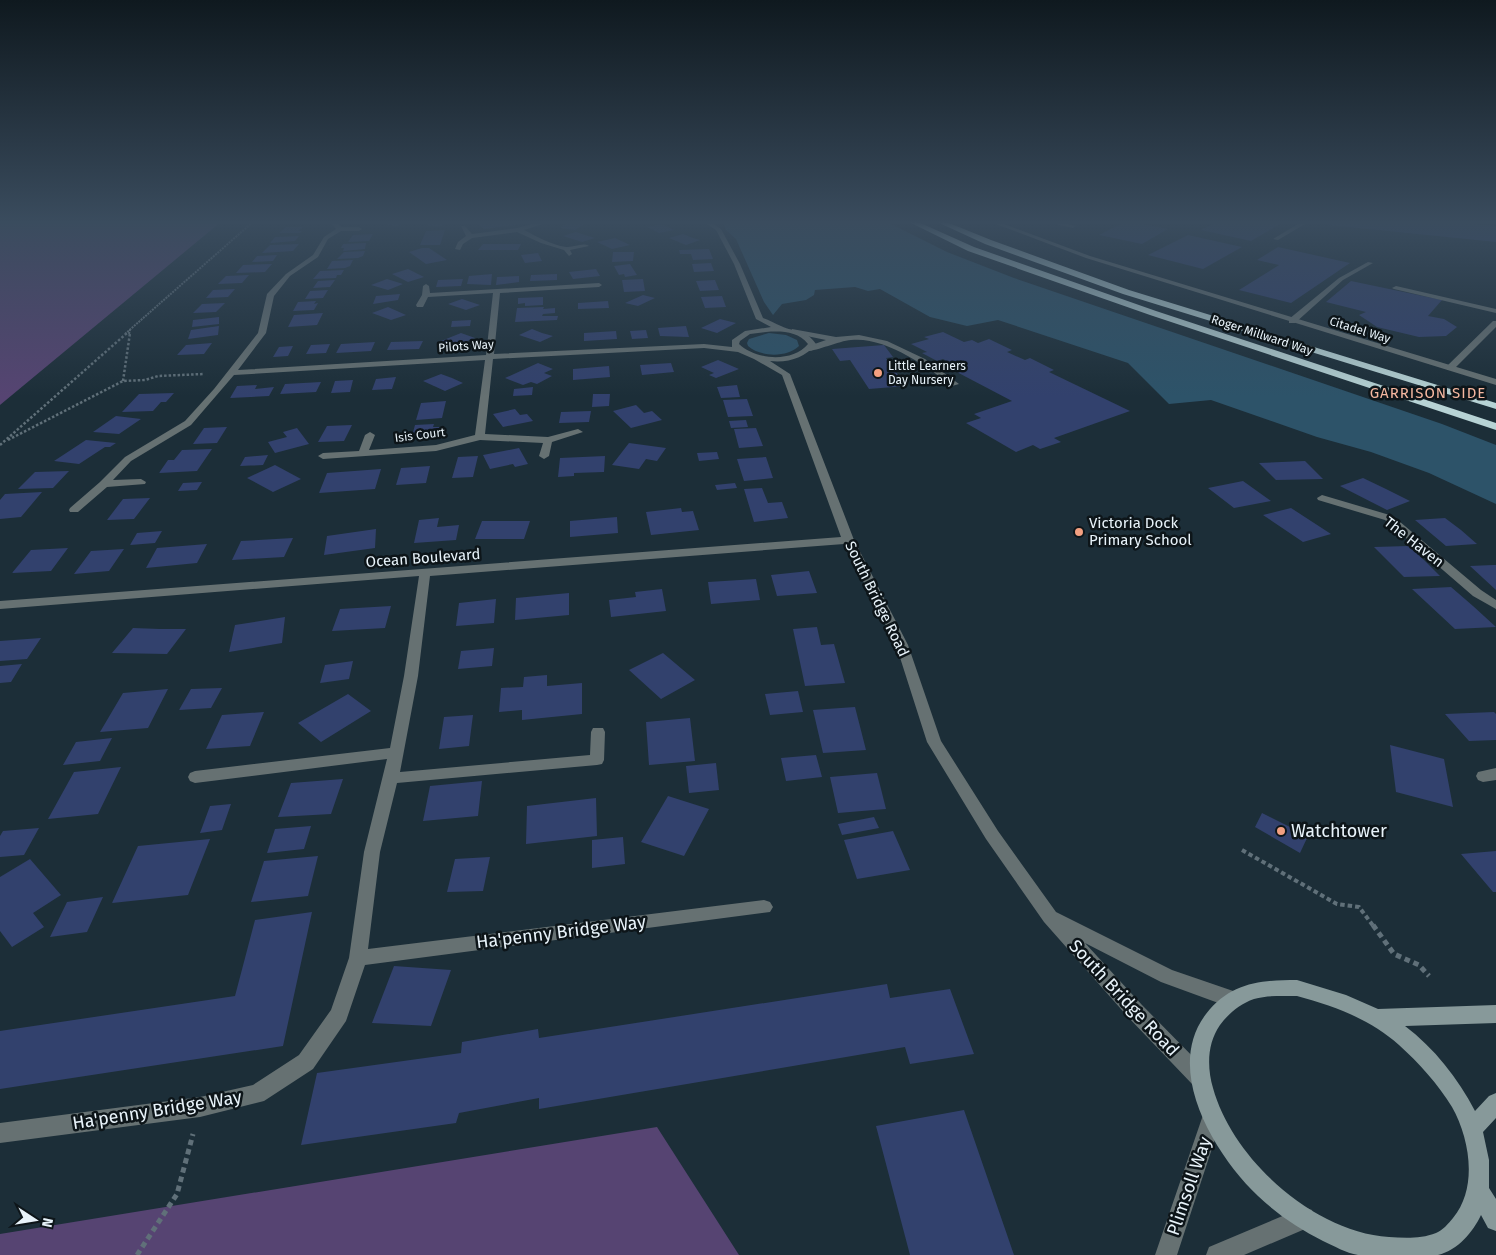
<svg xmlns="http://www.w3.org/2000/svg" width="1496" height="1255" viewBox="0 0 1496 1255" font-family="'Fira Sans',sans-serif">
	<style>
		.green { fill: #2d5369 }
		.water { fill: #564472 }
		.building { fill: #32416d }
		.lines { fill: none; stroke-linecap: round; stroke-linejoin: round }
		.path-far3 { stroke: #607079; stroke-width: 2; stroke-dasharray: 2 1; stroke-linecap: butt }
		.path-far2 { stroke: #607079; stroke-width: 2.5; stroke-dasharray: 2.5 2; stroke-linecap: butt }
		.path-far1 { stroke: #607079; stroke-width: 4; stroke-dasharray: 4.5 3; stroke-linecap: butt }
		.path { stroke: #607079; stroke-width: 5; stroke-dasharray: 5.5 4; stroke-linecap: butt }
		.lane { fill: #667172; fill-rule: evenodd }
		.street { fill: #667172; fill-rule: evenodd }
		.secondary { fill: #87999a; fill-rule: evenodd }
		.highway { fill: #b7d3d5; fill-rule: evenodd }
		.poi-dot { fill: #f3a081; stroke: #0d1519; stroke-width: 2 }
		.labels { text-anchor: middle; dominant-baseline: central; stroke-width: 5; stroke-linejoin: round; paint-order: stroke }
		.far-street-label { font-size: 12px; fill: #e8f3fa; stroke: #0d1519 }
		.far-poi-label { font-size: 12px; fill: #e8f3fa; stroke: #0d1519; text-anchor: start }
		.far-quarter-label { font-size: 15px; letter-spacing: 1px; fill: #f5b7a0; stroke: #0d1519 }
		.poi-label { font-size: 15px; fill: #e8f3fa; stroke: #0d1519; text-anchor: start }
		.street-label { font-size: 15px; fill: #e8f3fa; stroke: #0d1519 }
		.near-poi-label { font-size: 18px; fill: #e8f3fa; stroke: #0d1519; text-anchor: start }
		.near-street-label { font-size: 18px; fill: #e8f3fa; stroke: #0d1519 }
	</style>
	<rect width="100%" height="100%" fill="#1c2e38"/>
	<path class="green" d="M723 221H885L947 252 1014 278 1442 424 1496 445V504L1429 473 1371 452 1317 437 1211 400 1169 404 1128 363 998 320 967 326 930 317 880 289 868 291 855 287 815 290 814 295 806 300 782 304 773 315 764 302 736 239 726 230Z
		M769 333 786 335 797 340 799 346C787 358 760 357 748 346L747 343 749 339Z"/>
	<path class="water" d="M0 221H222L0 405Z
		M657 1127 739 1255H0V1234Z"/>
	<path class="building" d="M390 221H400L407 222 397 226 382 224Z
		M433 221H454L437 227 424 224Z
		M494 221H518L522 224 484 229 477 224Z
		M571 221 586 223 575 230 560 228Z
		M1126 221H1128L1168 229 1142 244 1099 235Z
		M1218 221H1285L1251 241 1201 230Z
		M1328 221H1439L1496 226V242L1329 225Z
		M661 224 674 230 659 233 647 227Z
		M286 227H303L298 231H302L300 233H279Z
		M445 230 440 245H420L426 231Z
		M576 232 585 235 595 238 582 242 563 236Z
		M373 234 369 241 348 242 353 235Z
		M683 234 693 238 700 240 686 245 669 238Z
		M1188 235 1242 247 1203 269 1148 255Z
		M299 236 295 241 270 243 275 237Z
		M615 238 630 245 612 249 597 242Z
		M366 243 365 249 343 251 344 248H341L343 244Z
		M299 244 293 251 262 253 270 245Z
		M483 244H521L518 250H478Z
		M1278 247 1350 263 1291 303 1239 290 1279 265 1257 260Z
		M422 248H429L447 260 426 264 409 252Z
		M709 249 713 259 693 260 691 254H680L679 250Z
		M365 251 363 256 358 258 337 259 344 252Z
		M613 252H634L633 261 612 262Z
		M538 253 542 261 525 263 521 255Z
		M277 255 273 261 252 262 257 256Z
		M353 260 350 266 345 268 327 269 332 261Z
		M711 263 714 271 694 272 692 264Z
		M272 264 265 272 236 273 243 265Z
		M630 264 637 275 625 277 624 274 619 275 614 266Z
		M408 269 424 277 408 282 392 274Z
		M596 269 600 276 573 279 569 272Z
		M344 270 341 275H337L336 278 313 279 320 271Z
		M492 274 491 285 467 284 469 276Z
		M557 274V280L530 281 531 275Z
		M249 275 242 283 218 284 226 276Z
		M519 276V282L496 285 497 277Z
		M387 279 403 284 388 290 371 285Z
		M463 279 461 286 436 287 438 280Z
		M643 279 645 291 624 292 622 280Z
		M335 280 330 287 313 288 318 281Z
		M715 280 719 290 700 291 696 281Z
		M1351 281 1442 300 1428 316 1444 319 1457 327 1446 336 1419 337 1377 327 1359 315 1366 312 1326 302Z
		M235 289 228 297 206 298 213 290Z
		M328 290 323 298 305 299 310 291Z
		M400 294 398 300 373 304 376 296Z
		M643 295 655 298 638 306 625 303Z
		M722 296 726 307 705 308 701 297Z
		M543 297V305L525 306V303L518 304V298Z
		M462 299 480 305 466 310 448 304Z
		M316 301 314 304 318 303 314 310 293 311 298 302Z
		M608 301 609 308 578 309V303Z
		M225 303 216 312 193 313 202 304Z
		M388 307 406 315 391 320 372 313Z
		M544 307 543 309 555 308V313L543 314 542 316H558L557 320 515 322 517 308Z
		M323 313 317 325 288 327 294 315Z
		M219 317V324L192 327 193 320Z
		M720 319 736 323 717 333 701 328Z
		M471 320 470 326 451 327 452 321Z
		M219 326 218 335 188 339 191 330Z
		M686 326 689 337 660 336 658 328Z
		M532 329 542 333 553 336 540 342 519 335Z
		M646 330 648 338 632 339 630 331Z
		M616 331 617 339 584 341V333Z
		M943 332 964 342 972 340 978 343 989 339 1012 350 1007 352 1025 360 1030 358 1054 370 1049 372 1130 411 1054 438 1061 442 1040 449 1033 445 1016 452 966 423 981 418 974 414 1012 401 951 369 958 367 943 359 937 361 922 353 927 352 911 344 929 339 924 337Z
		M461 333 475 338 450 348 436 343Z
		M423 341 419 349 387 350 391 342Z
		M375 342 371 351 336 353 341 344Z
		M212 343 204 354 177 355 186 345Z
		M330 344 326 353 306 354 311 345Z
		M884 345 893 357 886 358 906 386 869 389 850 360 840 361 832 349Z
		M293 346 288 356 273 357 279 347Z
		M718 360 739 369 716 378 709 375 714 373 701 367Z
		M538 363 553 369 544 373 552 376 537 384 531 382 523 385 505 378Z
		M671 363 674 372 642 375 640 365Z
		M609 366 610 377 573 380V369Z
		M441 374 452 378 463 383 445 391 423 381Z
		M396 377 392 389 372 390 376 379Z
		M353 380 350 392 331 393 335 381Z
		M321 382 316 392 280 394 285 384Z
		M257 385 255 389 274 387 269 396 230 398 237 386Z
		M737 385 740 397 721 398 717 387Z
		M533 387 532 395 513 396 514 389Z
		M174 393 166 402H161L153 411 122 412 139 394Z
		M593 394H610L609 406 592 407Z
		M747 399 753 416 728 417 723 400Z
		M446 401 442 418 416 420 421 403Z
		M636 405 644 413 652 411 662 420 631 428 613 411Z
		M515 409 520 415 527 414 533 421 503 427 493 414Z
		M591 411 589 422 559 423 561 412Z
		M116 416 141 419 119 434 93 432Z
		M746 420 748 427 731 428 729 421Z
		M434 424 433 427H442L440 435 412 436 415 425Z
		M352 425 344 441 318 442 327 426Z
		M227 427 217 443 193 444 204 428Z
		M297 428 309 444 275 453 268 442 287 437 283 432Z
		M756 428 763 446 739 448 734 429Z
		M86 440 116 443 110 447H105L79 464 54 461Z
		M629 443 666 448 657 461 646 459 639 469 612 465Z
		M519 448 528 464 515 467 513 464 490 469 483 455Z
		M212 449 197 471 159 473 168 460H174L182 450Z
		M717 452 719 459 699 461 697 453Z
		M268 455 263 465 240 466 245 457Z
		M478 456 473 477 452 478 458 457Z
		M605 456 604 472 574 473V476L558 477 560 458Z
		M766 457 773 478 744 481 737 459Z
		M1305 461 1323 479 1276 480 1259 463Z
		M275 465 301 479 273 492 247 478Z
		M430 466 426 483 396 485 401 468Z
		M381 469 375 489 319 493 327 473Z
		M69 471 53 488 18 489 35 472Z
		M1363 478 1386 489 1410 501 1387 510 1340 486Z
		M1243 481 1271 501 1234 508 1208 488Z
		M202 482 197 490 178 491 183 483Z
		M735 483 737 488 717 490 715 485Z
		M762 488 768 503 782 502 788 518 754 522 744 489Z
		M42 492 21 517 0 519V500L5 494Z
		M150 498 134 519 107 520 123 499Z
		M681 508 682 512 693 511 699 530 651 535 646 512Z
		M1291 508 1331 534 1303 542 1263 515Z
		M617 517 618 533 570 537V521Z
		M439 518 437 527 459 525 456 540 414 543 419 520Z
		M1445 518 1461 530 1477 544 1446 546 1415 520Z
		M482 521H530L524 539H475Z
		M376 529 375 548 324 555 327 536Z
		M162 531 155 543 130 545 137 533Z
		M293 538 284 557 232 560 241 541Z
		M207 544 197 563 146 568 157 548Z
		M1408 546 1424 560 1440 576 1404 577 1374 547Z
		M68 548 51 571 12 573 31 550Z
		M124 549 109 571 74 574 91 551Z
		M1493 565H1496V590L1470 566Z
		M809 571 817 593 777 596 771 575Z
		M756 579 760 600 711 604 708 582Z
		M1451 587 1473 606 1496 627 1455 629 1412 589Z
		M662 589 666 611 611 617 609 600 636 597 635 592Z
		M569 593V615L515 620 516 598Z
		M496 599 494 623 456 626 459 603Z
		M391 606 385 628 332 631 340 609Z
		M285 617 282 643 229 652 235 625Z
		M817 627 821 645 834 644 845 683 805 686 793 629Z
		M133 628 160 629H186L167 654 112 653Z
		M41 638 27 659 0 661V641Z
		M494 648 492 666 458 669 461 651Z
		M663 653 695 680 661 699 629 670Z
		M353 661 349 679 320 683 325 665Z
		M22 664 11 682 0 683V666Z
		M547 675V686L582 683V714L522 720V710L499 712 501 688 523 687 524 677Z
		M222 688 211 708 179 710 191 689Z
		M168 689 148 728 100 732 123 693Z
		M798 691 803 712 770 715 765 694Z
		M348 694 371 711 321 742 298 723Z
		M855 707 866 750 823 753 813 710Z
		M264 712 250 746 206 749 222 715Z
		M1494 712 1496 714V740L1469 741 1445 714Z
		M473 715 469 746 439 749 444 717Z
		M690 718 695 761 649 765 646 722Z
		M112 738 100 761 63 765 76 742Z
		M1390 745 1444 759 1453 807 1396 792Z
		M816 755 822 777 786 781 781 758Z
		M716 763 719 790 689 793 686 766Z
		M121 767 98 814 48 819 74 772Z
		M877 773 886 809 838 813 830 777Z
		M343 779 331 814 278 817 291 783Z
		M482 781 478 816 423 821 430 786Z
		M668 796 709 809 684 856 641 842Z
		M596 798 597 836 526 844 527 806Z
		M231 804 222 830 200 833 210 806Z
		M1262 813 1308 836 1300 853 1255 827Z
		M874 817 879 828 842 835 838 824Z
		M311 826 304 849 267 853 275 829Z
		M39 828 24 855 0 857V836L3 831Z
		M893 831 910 870 857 879 844 840Z
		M623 837 625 864 592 868V840Z
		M210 839 188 895 112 903 138 846Z
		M1496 851V892H1493L1461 854Z
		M318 856 308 896 251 902 264 861Z
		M490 857 483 891 447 892 455 859Z
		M30 859 61 895 33 913 44 927 12 947 0 931V877Z
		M103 897 87 932 50 937 67 902Z
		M312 912 283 1046 0 1089V1031L235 996 255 920Z
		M394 966 451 970 431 1026 372 1023Z
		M887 984 890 998 950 989 974 1054 910 1064 905 1047 539 1109V1098L459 1113 456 1123 301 1145 317 1073 461 1053 462 1042 538 1029 539 1038Z
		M964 1110 1014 1255H910L876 1126Z"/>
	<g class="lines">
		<path class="path-far3" d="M125 334 254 221
			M129 334 130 330"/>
		<path class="path-far2" d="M123 381 130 333
			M8 440 123 381 145 380 158 376 204 374
			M0 445 127 333"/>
		<path class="path-far1" d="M1242 850 1337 904 1359 907 1374 927"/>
		<path class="path" d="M1373 925 1394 954 1419 965 1429 976
			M137 1255 177 1194 193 1134"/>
		<path class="lane" d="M1042 221H1054L1076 226 1073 228Z
			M1303 221H1310L1278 240 1273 239Z
			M1368 262 1373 263 1343 280 1295 323H1289V319L1339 278Z
			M1396 286 1496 309V313L1394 289 1392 288Z
			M1493 321H1496V327L1453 370H1447V366Z
			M792 329 836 337 859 335 887 341 925 359 959 384 952 386C927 366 884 336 851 340 838 341 815 352 806 351V347L826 340 792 333Z"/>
		<path class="street" d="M330 221H334L342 227H359L362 229 359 231H341L328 239 318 257 290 276 274 296 266 333 238 370 486 355 493 293 428 297 423 307H417L416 305 422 295 423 286 426 284 429 286 430 293 599 283 602 285 599 287 500 293 494 354 704 344 732 347V340L745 331 771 327 756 319 734 264 716 230 702 221H709L721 229 740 264 763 318C769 320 776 324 781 326 796 333 805 328 816 344 805 358 788 363 770 361L790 374 854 540 908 645 941 741 998 831 1056 912 1172 970 1239 993 1241 999 1239 1005 1232 1008 1161 982 1085 943 1142 1005 1207 1071 1210 1078 1207 1085 1200 1088 1193 1085 1128 1017 1044 922 986 839 927 742 896 645 844 544 430 576 418 676 400 772 590 755 591 732 593 728H603L605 732 604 760 602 764 597 765 397 783 380 852 368 949 764 900 770 902 773 907 770 912 365 965 346 1021 313 1069 264 1101 200 1117 0 1143V1123L200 1097 253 1085 299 1055 331 1010 349 958 364 852 387 759 195 783 190 781 188 777 190 773 195 771 390 748 404 676 419 576 0 609V601L841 537 782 375 754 359 738 352 704 348 493 359 485 434 548 437 578 429 583 432 552 442 549 456 544 459 539 456 543 443 480 440 436 451 323 459 318 456 323 453 359 451 365 435 370 432 375 435 369 450 436 445 475 435 485 360 234 375 191 425 131 461 113 480 141 479 146 482 145 484 107 487 78 512H70L69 510 70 508 100 482 125 457 185 421 214 389 258 333 267 294 286 274 313 255 324 237 336 229ZM766 332C781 331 798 331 808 344 792 363 756 360 739 344L740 341 750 334Z
			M543 221H552L524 230C536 236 551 245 566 247 574 248 582 242 589 246L570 250 572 254 569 256 564 250 541 243 517 232 472 238 463 244 460 250 455 249 458 242 466 236 461 226H465L472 234 517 228Z
			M988 221H996L1090 256 1496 379V385L1086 258Z
			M1491 221H1496V223L1492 222Z
			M1322 495 1393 516 1481 590 1496 600V609L1473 596 1385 520 1318 500 1317 498Z
			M1496 768V780L1483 782 1478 780 1476 776 1478 772Z
			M1212 1108 1219 1111 1222 1118 1177 1255H1155L1202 1118 1205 1111Z
			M1304 1207 1312 1210 1315 1218 1312 1226 1244 1255H1206L1209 1247Z"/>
		<path class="secondary" d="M1297 980 1346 995 1378 1009 1496 1005V1023L1405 1026C1434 1048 1458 1078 1475 1111L1489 1096 1496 1093V1118L1483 1132 1489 1160V1188L1496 1199V1231L1488 1228 1481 1215C1473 1232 1458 1250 1438 1255 1429 1255 1417 1255 1408 1255 1392 1255 1374 1255 1358 1255 1346 1253 1334 1246 1323 1241 1299 1229 1277 1214 1258 1196 1215 1155 1163 1070 1206 1014 1230 983 1260 980 1297 980ZM1297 996C1334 1006 1370 1019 1399 1045 1419 1063 1438 1084 1452 1107 1470 1139 1478 1188 1453 1218 1448 1224 1443 1230 1436 1233 1421 1239 1404 1238 1389 1237 1314 1232 1233 1160 1213 1088 1207 1067 1207 1044 1220 1025 1229 1013 1240 1004 1254 999 1268 995 1283 996 1297 996Z"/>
		<path class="highway" d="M907 221H916L974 247 1156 311 1496 423V430L1150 315 968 251Z
			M935 221H944L991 240 1129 290 1496 403V409L1123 294 985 244Z"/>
	</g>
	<linearGradient id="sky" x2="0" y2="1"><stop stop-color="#0f191f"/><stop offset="0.56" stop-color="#3a4c5e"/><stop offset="1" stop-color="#3a4c5e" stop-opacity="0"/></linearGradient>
	<rect width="1496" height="397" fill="url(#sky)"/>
	<g class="poi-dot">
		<circle cx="878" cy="373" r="5"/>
		<circle cx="1079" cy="532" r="5"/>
		<circle cx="1281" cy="831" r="5"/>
	</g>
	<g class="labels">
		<g class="far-street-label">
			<text transform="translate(1360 330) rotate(17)">Citadel Way</text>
			<text transform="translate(1262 335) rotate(18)">Roger Millward Way</text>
			<text transform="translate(466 346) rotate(-4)">Pilots Way</text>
			<text transform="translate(420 435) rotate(-7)">Isis Court</text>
		</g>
		<g class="far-poi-label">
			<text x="888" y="366">Little Learners<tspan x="888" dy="14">Day Nursery</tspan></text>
		</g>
		<g class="far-quarter-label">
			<text x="1428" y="393">GARRISON SIDE</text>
		</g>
		<g class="poi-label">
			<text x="1089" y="523">Victoria Dock<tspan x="1089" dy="17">Primary School</tspan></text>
		</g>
		<g class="street-label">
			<text transform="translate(1414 542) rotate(38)">The Haven</text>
			<text transform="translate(423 558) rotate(-4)">Ocean Boulevard</text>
			<text transform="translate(877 599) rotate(64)">South Bridge Road</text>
		</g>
		<g class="near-poi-label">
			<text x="1291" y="831">Watchtower</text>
		</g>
		<g class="near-street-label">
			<text transform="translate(561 932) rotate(-7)">Ha'penny Bridge Way</text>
			<text transform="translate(1124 998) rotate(47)">South Bridge Road</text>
			<text transform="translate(157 1110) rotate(-9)">Ha'penny Bridge Way</text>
			<text transform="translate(1189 1186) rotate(-71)">Plimsoll Way</text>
		</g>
	</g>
	<g transform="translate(35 1220) rotate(102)" stroke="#0d1519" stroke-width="4" paint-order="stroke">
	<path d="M0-4L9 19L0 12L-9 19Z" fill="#e8f3fa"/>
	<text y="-8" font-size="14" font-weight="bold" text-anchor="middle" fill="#e8f3fa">N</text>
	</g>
</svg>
